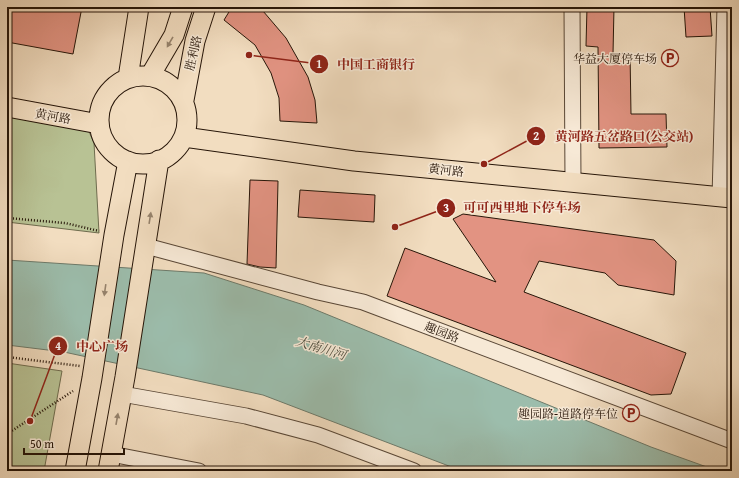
<svg xmlns="http://www.w3.org/2000/svg" width="739" height="478" viewBox="0 0 739 478" font-family="'Gentium Book Plus','Noto Serif SC',serif">
	<style>
		.green { fill: #b8c294; stroke: #6f6c4e }
		.water { fill: #9cbdac; stroke: #6d7a6a }
		.building { fill: #e29382; stroke: #261508 }
		.lines { fill: none; stroke-linecap: round; stroke-linejoin: round }
		.minor-casing { stroke: #594736; stroke-width: 17 }
		.major-casing { stroke: #261508; stroke-width: 21 }
		.path { stroke: #261508; stroke-width: 2.5; stroke-dasharray: 1 2; stroke-linecap: butt }
		.minor { stroke: #f7e9d6; stroke-width: 15 }
		.major { stroke: #f2ddc0; stroke-width: 19 }
		.oneway { fill: #96836d }
		.labels { text-anchor: middle; dominant-baseline: central; stroke-width: 3; stroke-linejoin: round; paint-order: stroke }
		.street-label { font-size: 12px; fill: #261508; stroke: #f7e9d6 }
		.poi-label { font-size: 12px; fill: #261508; stroke: #f7e9d6; text-anchor: end }
		.water-label { font-size: 13px; font-style: italic; fill: #4f5041; stroke: #f7e9d6 }
		.leader { fill: none; stroke: #8f2418; stroke-width: 1.5 }
		.callout-dot { fill: #8f2418; stroke: #f7e9d6; stroke-width: 1.5 }
		.mark-label { font-size: 12px; text-anchor: middle; font-weight: bold; fill: #fff }
		.callout-label { font-size: 13px; text-anchor: middle; font-weight: bold; fill: #8f2418; stroke: #f7e9d6; stroke-width: 3; stroke-linejoin: round; paint-order: stroke }
	</style>
	<rect width="100%" height="100%" fill="#f2ddc0"/>
	<filter id="stains"><feTurbulence type="fractalNoise" baseFrequency=".005" numOctaves="4"/><feColorMatrix values="0 0 0 0 .2 0 0 0 0 .09 0 0 0 0 .02 0 0 0 .5 -.17"/></filter>
	<radialGradient id="worn" r=".72"><stop offset=".6" stop-color="#630" stop-opacity="0"/><stop offset="1" stop-color="#630" stop-opacity=".3"/></radialGradient>
	<path class="green" d="M7 115 87 127 94 143 99 233 7 222Z
		M7 363 62 371 44 471H7Z"/>
	<path class="water" d="M7 260 204 273 304 305 651 447 718 471H462L263 395 64 352 7 345Z"/>
	<path class="building" d="M7 7H82L73 54 7 42Z
		M232 7H257L263 11 286 38 308 77 315 100 317 123 280 121 279 98 271 73 255 45 224 20Z
		M587 7H614L613 54 630 53 631 114H666L667 147 599 148 598 47 586 46Z
		M684 7H710L712 36 686 37Z
		M250 180 278 181 276 268 260 267 247 264Z
		M300 190 375 195 374 222 298 217Z
		M463 214 654 240 676 261 674 295 618 285 605 273 539 261 524 292 686 353 671 394 651 395 387 296 405 248 496 282 453 219Z"/>
	<g class="lines">
		<g class="minor-casing">
			<path id="minor" d="M572 7 573 183
				M720 198 725 7
				M146 246 318 292 363 302 732 441
				M122 394 246 416 318 435 414 471
				M111 454 199 471"/>
		</g>
		<g class="major-casing">
			<path id="major" d="M150 76 174 35 183 7
				M99 120a44 44 0 1 1 88 0a44 44 0 1 1-88 0Z
				M128 78 139 7
				M184 100 195 41 206 7
				M7 107 99 124
				M184 137 354 161 732 198
				M75 471 92 378 114 235 128 161
				M108 471 125 377 159 160"/>
		</g>
		<path class="path" d="M7 218 65 223 99 231
			M7 357 80 366
			M7 434 73 391"/>
		<use href="#minor" class="minor"/>
		<use href="#major" class="major"/>
	</g>
	<defs><path id="oneway-solid" d="M-6-.8H1V-3.2L6.5 0L1 3.2V.8H-6Z"/></defs>
	<g class="oneway">
		<use href="#oneway-solid" transform="translate(170 42) rotate(120)"/>
		<use href="#oneway-solid" transform="translate(150 218) rotate(-81)"/>
		<use href="#oneway-solid" transform="translate(105 290) rotate(98)"/>
		<use href="#oneway-solid" transform="translate(117 419) rotate(-80)"/>
	</g>
	<defs>
		<g id="parking-ring" transform="scale(0.9)"><circle r="9.5" fill="#f7e9d6" stroke="#8f2418" stroke-width="1.5"/><path d="M-3.5-5.5H1a3.5 3.5 0 0 1 0 7H-1V5.5H-3.5ZM-1-3.4V-.6H.8a1.4 1.4 0 0 0 0-2.8Z" fill="#8f2418"/></g>
	</defs>
	<g fill-rule="evenodd">
		<use href="#parking-ring" x="670" y="58"/>
		<use href="#parking-ring" x="631" y="413"/>
	</g>
	<g class="labels">
		<g class="street-label">
			<text transform="translate(193 53) rotate(-77)">胜利路</text>
			<text transform="translate(53 116) rotate(10)">黄河路</text>
			<text transform="translate(446 170) rotate(6)">黄河路</text>
			<text transform="translate(442 332) rotate(21)">趣园路</text>
		</g>
		<g class="poi-label">
			<text x="657" y="58">华益大厦停车场</text>
			<text x="618" y="413">趣园路-道路停车位</text>
		</g>
		<g class="water-label">
			<text transform="translate(321 348) rotate(17)">大南川河</text>
		</g>
	</g>
	<path class="leader" d="M249 55L319 64M484 164L536 136M395 227L446 208M30 421L58 346"/>
	<g class="callout-dot">
		<circle cx="249" cy="55" r="4"/>
		<circle cx="484" cy="164" r="4"/>
		<circle cx="395" cy="227" r="4"/>
		<circle cx="30" cy="421" r="4"/>
		<circle cx="319" cy="64" r="10"/>
		<circle cx="536" cy="136" r="10"/>
		<circle cx="446" cy="208" r="10"/>
		<circle cx="58" cy="346" r="10"/>
	</g>
	<g class="mark-label">
		<text x="319" y="68">1</text>
		<text x="536" y="140">2</text>
		<text x="446" y="212">3</text>
		<text x="58" y="350">4</text>
	</g>
	<g class="callout-label">
		<text x="376" y="69">中国工商银行</text>
		<text x="624" y="141">黄河路五岔路口(公交站)</text>
		<text x="522" y="212">可可西里地下停车场</text>
		<text x="102" y="351">中心广场</text>
	</g>
	<rect width="739" height="478" fill="none" stroke="#f2ddc0" stroke-width="24"/>
	<rect x="8" y="8" width="723" height="462" fill="none" stroke="#261508" stroke-width="2"/>
	<rect x="12" y="12" width="715" height="454" fill="none" stroke="#261508"/>
	<path d="M24 448v6h100v-6" fill="none" stroke="#261508" stroke-width="2"/>
	<text x="30" y="448" font-size="12" fill="#261508" stroke="#f7e9d6" stroke-width="3" paint-order="stroke">50 m</text>
	<rect width="100%" height="100%" filter="url(#stains)"/>
	<rect width="100%" height="100%" fill="url(#worn)"/>
</svg>
